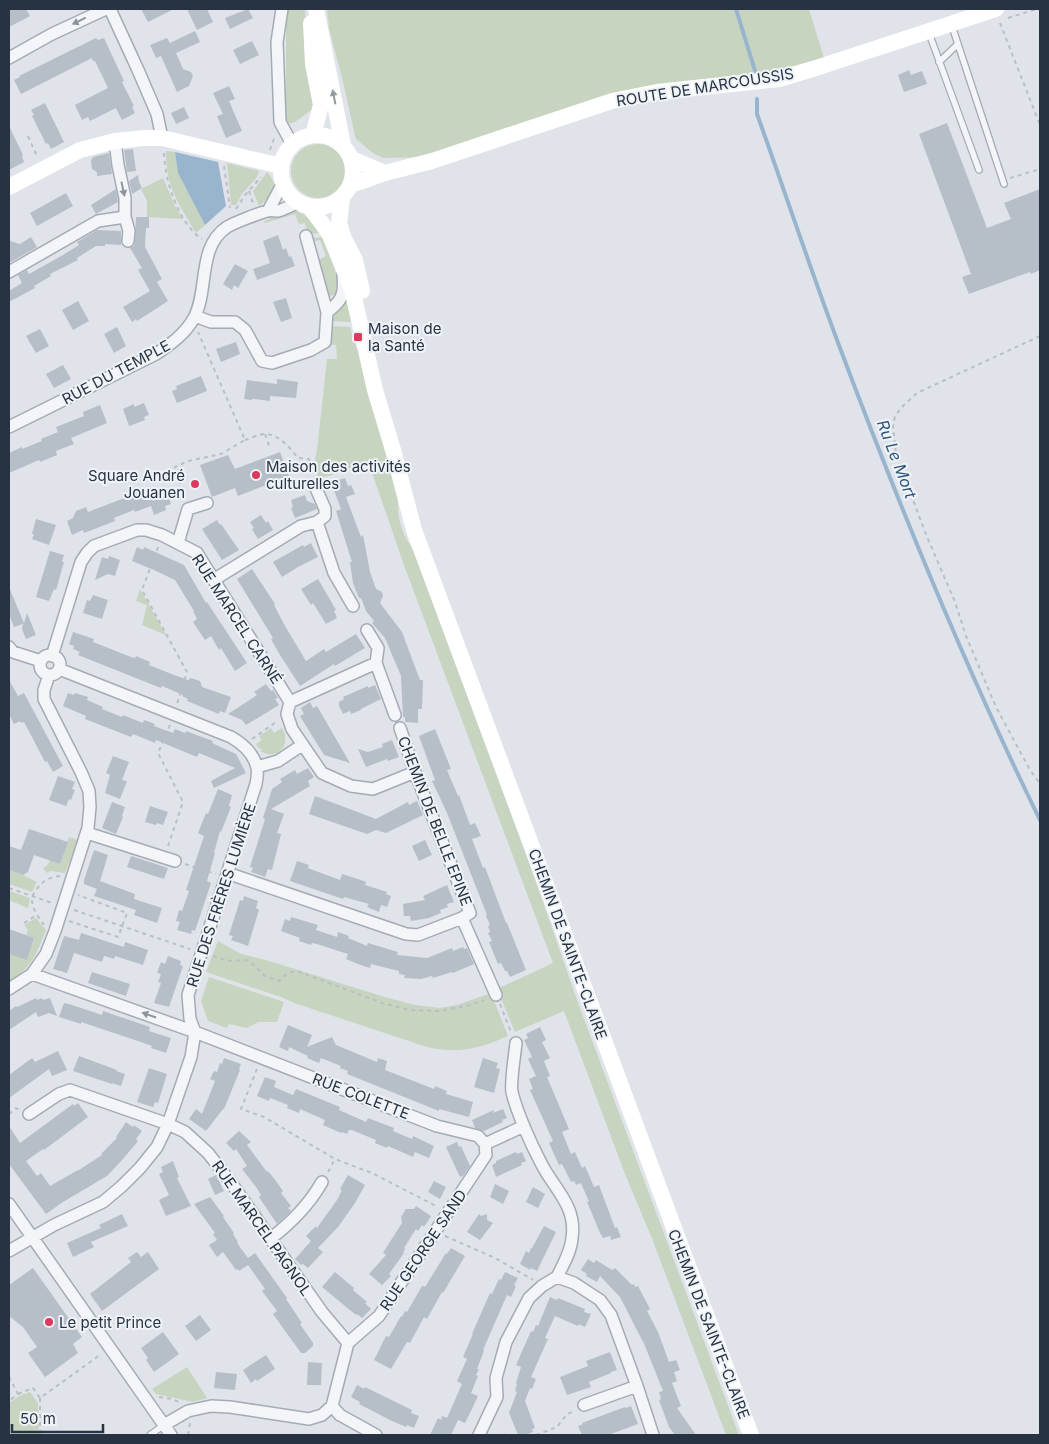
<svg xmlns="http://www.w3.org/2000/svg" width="1049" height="1444" viewBox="0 0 1049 1444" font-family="Inter,sans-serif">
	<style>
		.green { fill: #c7d4c0 }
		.water { fill: #98b5cd }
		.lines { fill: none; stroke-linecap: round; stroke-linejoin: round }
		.stream { stroke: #98b5cd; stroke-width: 4 }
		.building { fill: #b6bec7 }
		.lane-casing { stroke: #a5abb4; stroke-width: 8 }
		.street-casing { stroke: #a5abb4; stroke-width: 14 }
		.path { stroke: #babfc5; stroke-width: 2; stroke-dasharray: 4 4; stroke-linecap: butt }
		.lane { stroke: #f3f5f8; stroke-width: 5.5 }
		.street { stroke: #f3f5f8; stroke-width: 11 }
		.secondary { stroke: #fff; stroke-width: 16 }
		.oneway { fill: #8d949d }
		.oneway2 { fill: #9399a0 }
		.poi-dot { fill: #d93b5e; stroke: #eff3f7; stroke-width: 2 }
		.labels { text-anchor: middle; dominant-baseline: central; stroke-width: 4; stroke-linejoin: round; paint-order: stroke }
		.street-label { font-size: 15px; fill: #273342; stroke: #eff3f7 }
		.poi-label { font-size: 15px; fill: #273342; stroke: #eff3f7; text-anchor: start }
		.water-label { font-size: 16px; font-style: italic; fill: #2e557a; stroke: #eff3f7 }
	</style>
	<rect width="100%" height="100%" fill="#e0e4ea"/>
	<path class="green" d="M286 9H305L307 40 316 112 310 111 295 122 286 124Z
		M327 9H809L824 58 773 72 675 84 425 157 383 158 374 154 356 139 355 136 343 82 329 28Z
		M291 171a27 27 0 1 1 54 0a27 27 0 1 1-54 0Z
		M166 151 175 152 178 173 205 225 196 233C178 202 166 188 166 151Z
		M227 163 259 171 257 177 242 194 236 205H231Z
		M267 172C281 186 272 196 259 206L253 191Z
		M163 178 176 208 183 219 147 217V201L141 189Z
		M291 210C306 212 313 222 322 233L308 234 305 223 299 224 295 214 265 223 264 221Z
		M324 237 333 262 339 287 337 294 331 296 328 294 317 261 326 256 320 240 312 242 310 238Z
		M345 298H348L353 321 349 322 330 321C332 311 343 311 345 298Z
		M333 326 350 327 357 349H361L398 501C397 521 403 535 414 551L531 868 577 1000 739 1435H726L653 1241 625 1174 564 1011 515 1032 497 989 553 963 405 568 368 461 329 476 318 478 314 464 317 450 327 359H337L336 345H327L328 339 332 336Z
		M140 589 166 635 142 625 147 605 136 601Z
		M271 728 274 733 282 728C292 744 278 762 260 751L262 749 261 748 259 749 256 744 262 740 259 736Z
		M69 837 78 840 65 873 51 871 47 873 43 868 47 866 50 860 60 864Z
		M9 870 23 875 37 882 32 892 9 884Z
		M9 891 30 898 28 908 9 900Z
		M36 918 46 930C36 955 32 967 9 982V971L11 968 9 966V954L27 959 34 939 26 935 28 930 24 925Z
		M218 941 241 954 266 960 385 997 415 1005 440 1008 457 1005 491 993 508 1036C479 1049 455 1055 424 1046L297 1004 281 997 206 972Z
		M209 977 284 1002 277 1022H258L247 1028 229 1024 227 1028 208 1021 201 1001Z
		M187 1367 207 1398 193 1402 156 1394 152 1389Z
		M30 1392 38 1403 39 1430 42 1435H9V1403L21 1395Z"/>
	<path class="water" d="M175 152 218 162 226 206 205 225 178 173Z"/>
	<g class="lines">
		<path class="stream" d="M736 9 756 74
			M757 99V114C785 192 811 271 840 348 900 508 965 667 1040 820"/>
	</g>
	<path class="building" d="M9 9H26L30 16 9 27Z
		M141 9H174L148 22Z
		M187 9H207L213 22 197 30Z
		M248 9 253 18 230 29 225 18Z
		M195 31 200 42 176 53 183 69 191 72 193 76 189 86 177 92 161 56 156 58 150 45 167 38 170 43Z
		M96 38 98 40 104 38 124 81 122 82 134 106 132 107 135 113 122 120 116 108 90 121 88 117 82 120 75 105 108 88 95 61H93L92 58 21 94 14 80 20 77 19 76Z
		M252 41 259 55 240 64 233 50Z
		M909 70 911 75 922 71 927 84 904 92 898 75Z
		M229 86 235 99 229 101 242 131 226 138 217 116 223 114 213 93Z
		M45 103 64 142 51 149 48 143 46 144 32 116 34 115 31 110Z
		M184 107 189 118 176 124 171 113Z
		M947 123 987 228 1011 219 1004 203 1040 189V270L1031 274 1030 272 969 294 962 277 971 274 919 134Z
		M9 126 23 155 22 156 24 162 9 170Z
		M133 149 136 171 127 172 124 150Z
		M109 153 112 174 97 176V172L92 169 91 160 93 157Z
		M138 175 139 182 142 188 132 194 129 181Z
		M116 189 118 202 96 214 91 205Z
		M66 193 73 206 37 226 30 213Z
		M136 217H149V228H146L145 247 162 279 157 282 168 301 137 321 136 319 132 322 123 307 150 291 138 270 142 268 130 248 134 246 135 242Z
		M97 230 121 231V245L105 244V246H96L77 258 78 260 50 274 51 276 34 286 35 288 9 302V291L22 283 18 275 27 270 29 274 63 255 79 245 77 242Z
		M278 235 283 250 286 248 289 257 291 256 295 266 257 280 253 269 270 263 263 241Z
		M31 237 37 247 9 263V238L10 241 20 244Z
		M235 264 248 271 238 288 234 285 232 290 223 284Z
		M286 298 292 318 281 322 273 302Z
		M78 301 89 321 73 330 62 310Z
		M117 327 126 346 114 353 104 334Z
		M40 329 49 346 36 353 26 336Z
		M236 342 240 354 221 362 216 349Z
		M63 365 71 379 54 388 46 374Z
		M201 376 207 391 177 403 172 391 177 389 176 386Z
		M277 379 298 382 296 398 270 396V401L253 399 251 400 244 399 247 380 277 384Z
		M144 403 149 415 144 417 145 420 129 426 123 409 134 404V407Z
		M100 405 107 423 71 438 74 444 56 451 57 455 40 462 39 460 9 473V453L22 447V449L42 441 41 439 58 432 56 427 84 416 83 412Z
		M280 452 289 476 238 496 235 488 212 497 200 465 228 455 235 469Z
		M345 478 348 486 351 485 355 494 346 497 361 537 363 535 370 572 376 589 382 592 383 596 380 603 402 632 420 680H423L422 709H418V723L405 722V717H403L401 676 385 638 372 623 374 621 366 611 361 598H359L353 583 350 562H352L336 511 341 509 331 482Z
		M166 489 171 504 165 506 166 510 154 515 151 506 135 512 134 510 114 518 115 521 84 533 83 530 72 535 67 521 73 518 76 511 86 507 88 512 140 492 142 498Z
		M305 495 307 501 315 504 317 509 295 518 291 508 293 507 291 500Z
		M261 515 266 523 268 521 273 530 258 539 252 529 254 528 250 522Z
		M36 519 56 525 49 545 32 539 34 534H32Z
		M217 520 220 525 221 524 239 550 222 560 202 529Z
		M311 543 318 557 298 567 282 577 273 562 303 545 304 547Z
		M137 547 143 550 144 547 184 565 206 603 207 602 247 663 235 671 221 648 219 650 211 636 205 640 193 622 197 619 193 611H194L175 580 154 570 132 561Z
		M50 551 64 555 62 562H64L56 590 54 589 49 601 36 597Z
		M109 556 120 560 115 576 108 574 95 580 102 557 108 559Z
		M252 569 275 604 274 605 285 626 306 661 324 649 326 652 356 634 365 648 335 666 334 664 300 686 280 655 271 639 273 638 237 579Z
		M318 579 336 610 334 611 337 618 326 624 313 603 311 605 301 589Z
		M9 587 24 623 27 613 36 635 26 639 22 629 23 624 14 627 9 614Z
		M93 595 108 600 102 619 83 613 87 600 90 601Z
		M73 632 94 639 93 642 131 657 135 658 136 656 150 662 149 665 174 675 188 680 191 678 200 681 202 687 231 697 225 713 220 711 219 714 187 701 188 699 182 696 183 695 162 686 161 688 78 655 80 652 73 649 74 646 69 644Z
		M9 680 18 696 24 693 63 766 53 772 47 761 45 762 24 722 21 723 20 721 14 724 9 714Z
		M266 684 271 691 273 690 278 698 275 699 279 705 246 725 242 720 228 714 257 695 254 692Z
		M375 685 381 699 361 709V710L351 714 350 711 343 714 339 706V702L344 699 343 697 368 686V688Z
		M68 693 74 695 75 693 88 697 87 700 103 707 102 709 122 717 123 715 143 723 144 720 155 724 154 726 173 733 175 729 185 733 186 731 213 741 212 743 236 754 246 773 214 788 211 781 235 768 199 753 197 757 156 740 155 743 133 734 131 737 85 719 86 716 63 706Z
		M310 702 313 708 317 706 350 763 324 755 300 716 304 714 301 708Z
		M435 729 451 769 447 770 458 796 459 795 470 825 475 823 481 836 472 839 483 868 485 867 506 923H507L526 970 510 977 507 971H505L501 963 498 964 489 942 492 941 488 933 490 932 488 926 490 925 486 916 487 915 447 813 432 781 435 780 419 736Z
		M392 740 399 757 388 761 387 759 366 767 358 749 368 752 383 747 382 744Z
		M113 756 129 762 122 780 127 781 120 799 105 793 110 775 106 773Z
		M308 768 314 777 308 781 310 786 271 809 284 814 277 833 281 834 272 870 268 869 265 877 251 872 253 868 250 867 265 819 263 818 272 789 282 782 280 779 295 770 297 774Z
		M58 776 75 782 72 789 75 790 71 800 69 799 66 806 49 800Z
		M218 789 232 795 229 806 231 807 221 832 220 831 214 853H215L207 881 211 883 195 931 192 930 191 934 177 930 180 922 176 921 179 910 182 911 189 891 186 890 204 836 198 833 206 813 208 814Z
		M315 796 376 819 408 802 409 805 417 801 423 815 386 833 376 830 367 834 309 814Z
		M112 802 125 807 122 816 123 817 116 834 102 828Z
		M150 806 168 812 163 825 157 823 156 825 145 822Z
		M29 829 68 842 60 864 34 855 28 872 23 875 9 870V846L21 850Z
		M425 840 432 855 419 861 412 846Z
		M94 850 108 855 100 881 135 894 134 899 162 908 157 923 134 915 136 910 94 896 97 889 84 884V880Z
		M131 856 168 868 164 879 127 867Z
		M297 861 309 865 308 868 313 870 340 880 342 874 361 880 366 882 365 885 387 892 386 894 391 896 387 907 381 905 379 912 367 907 369 904 344 897 343 899 290 881Z
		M447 885 454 902 447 904 448 907 440 910 441 913 429 918 411 921 410 916H404L403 904 425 900 423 896Z
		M244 896 258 901 256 908 259 910 248 946 231 940 233 936 229 935 240 900 243 901Z
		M291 917 318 925 316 930 337 937 338 932 349 936 348 938 367 946 368 943 398 952 397 955 427 958 452 948 453 951 463 947 464 949 467 948 474 964 453 973 452 972 433 978 432 976 421 979 404 978 405 975 399 974V971L371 964 370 968 358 964 346 959 348 954 317 944 312 943 311 945 299 941 300 938 281 931 285 919 290 921Z
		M9 929 34 938 27 960 9 954Z
		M81 933 124 947 125 942 148 950 143 965 115 956 114 959 104 956 102 962 74 953 67 973 53 969 64 936 79 940Z
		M168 956 181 961 180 965 183 966 169 1007 154 1003 161 983 158 982 161 974 157 973 161 962 165 964Z
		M92 972 130 984 126 996 88 983Z
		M36 998 37 1000 42 998 43 1000 50 998 57 1016 49 1013 38 1017 36 1012 9 1030V1011L16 1006 17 1007Z
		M64 1003 69 1004 102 1015 103 1011 150 1027 149 1031 171 1038 166 1053 151 1048 152 1046 135 1040 81 1022V1024L59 1017Z
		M288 1025 312 1035 307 1047 332 1037 336 1045 377 1062 378 1058 387 1061 385 1070 434 1089 435 1086 447 1091 446 1094 473 1102 469 1117 439 1109V1111L347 1074 348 1071 340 1068 341 1066 321 1058 319 1063 307 1058 308 1056 289 1047 288 1051 279 1047Z
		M540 1027 546 1040 542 1042 550 1058 544 1061 550 1076 547 1077 569 1129 562 1132 571 1154 575 1152 582 1168 585 1166 594 1187 599 1185 615 1228 617 1227 621 1237 611 1240 610 1236 603 1238 600 1233 587 1202H589L581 1183 576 1185 574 1181 571 1182 562 1164 559 1165 549 1143 553 1141 530 1090 533 1089 529 1079 536 1076 528 1059 532 1057 524 1040 528 1038 526 1034Z
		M58 1051 67 1070 52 1076 49 1069 9 1098V1075L32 1058 35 1062Z
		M79 1056 117 1070 116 1071 125 1074 121 1086 112 1083V1084L73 1071Z
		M224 1058 241 1064 239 1069 240 1070 224 1109H223L206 1131 189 1119 196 1109 202 1114 215 1081 210 1079 214 1071 217 1072 220 1063 222 1064Z
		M483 1058 498 1063 496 1068 500 1069 494 1093 474 1087Z
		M149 1068 167 1074 158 1103 155 1102 153 1107 137 1102Z
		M265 1077 276 1081 274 1087 293 1095 296 1089 340 1107 339 1110 366 1122 368 1118 394 1128 393 1131 412 1139 413 1136 434 1146 429 1158 415 1152 413 1157 388 1146 387 1148 375 1143 376 1140 352 1130H349L347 1134 342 1132 341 1133 323 1125 325 1120 300 1109 299 1113 287 1108 288 1105 270 1098 269 1101 257 1096Z
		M78 1103 88 1117 44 1150 43 1149 26 1161 37 1176 41 1173 50 1186 78 1170H79L102 1155 101 1154 117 1138 116 1137 126 1122 133 1127 134 1125 142 1131 136 1139 138 1141 123 1159 107 1176 63 1202 46 1214 9 1164V1126L20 1143 73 1104 74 1106Z
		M503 1109 507 1118 502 1120 503 1122 484 1131 475 1128 472 1120 494 1110 493 1113Z
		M239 1131 251 1142 247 1145 267 1172 268 1171 276 1181 283 1191 281 1193 291 1206 288 1208 291 1211 277 1224 259 1197 261 1195 256 1187 242 1169 247 1166 236 1149 234 1151 226 1143Z
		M457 1142 459 1147 461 1146 470 1166 463 1176 460 1177 446 1147Z
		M516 1152 517 1154 522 1152 526 1161 521 1163 522 1165 496 1177 492 1165 496 1163V1161Z
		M173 1161 179 1177 177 1178 191 1206 166 1216 159 1200 169 1195 159 1174 163 1172 161 1167Z
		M216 1175 224 1191 215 1195 208 1179Z
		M348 1175 365 1185 355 1203 338 1227 318 1248 323 1252 308 1268 303 1264 301 1265 295 1259 311 1241 306 1236 316 1226 317 1228 337 1200 342 1190 340 1189Z
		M434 1181 446 1187 440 1199 428 1192Z
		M495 1184 509 1191 503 1204 490 1197Z
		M533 1187 545 1194 538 1208 526 1202Z
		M210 1197 224 1216 223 1217 234 1233 233 1234 238 1242 237 1243 248 1258 255 1253 287 1298 286 1299 302 1323 300 1324 313 1343V1346L305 1353H301L273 1314 277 1311 262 1291 265 1289 248 1265 239 1271 238 1269 236 1270 223 1252 217 1257 209 1245 217 1240 213 1234 215 1233 194 1204Z
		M416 1206 431 1216 424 1227 422 1225 418 1231 416 1229 404 1248 405 1249 403 1253H404L389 1274 391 1276 382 1285 369 1274 386 1255 383 1253 386 1248 402 1223 401 1217 406 1209H414Z
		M122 1214 128 1226 91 1242 94 1247 73 1257 67 1243 101 1228 99 1225Z
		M479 1214 481 1216 487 1214V1220L493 1223 480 1240 467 1232Z
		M544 1226 556 1232 537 1271 531 1268 530 1270 520 1264 526 1251 529 1253 531 1248H532Z
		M451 1248 465 1256 443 1293 442 1292 427 1319 424 1317 410 1343 407 1342 391 1369 374 1360 386 1336 389 1337 401 1316 402 1317 405 1311 407 1312 422 1286 425 1287 446 1253 447 1254Z
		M137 1252 141 1257 148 1252 159 1269 102 1311 90 1294 131 1262 128 1258Z
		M588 1259 594 1263 596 1260 612 1270 615 1268 632 1285 634 1284 635 1287 638 1286 650 1309 647 1311 658 1332 669 1362 676 1360 680 1370 674 1372 677 1381 672 1383 681 1406 677 1408 696 1435H675L669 1427 659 1400 661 1399 659 1392 663 1391 643 1341V1342L620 1297 600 1276 597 1282 586 1276 587 1274 581 1270Z
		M33 1268 82 1337 73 1344 78 1353 45 1377 28 1353 37 1347 23 1327 9 1316V1285Z
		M335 1272 354 1288 353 1290 367 1302 365 1303 371 1309 362 1318 357 1314 356 1315 322 1287Z
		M505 1272 518 1278 514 1285 516 1286 511 1297 507 1295 483 1350 484 1351 477 1369H479L476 1375 478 1376 471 1393 478 1396 471 1411 465 1423 458 1420 451 1435H430L438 1418 441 1420 442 1416 447 1418 462 1384 457 1381 467 1359 463 1357 473 1334H472L490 1293 492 1294 499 1279 501 1280Z
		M550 1297 557 1300 558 1298 585 1309 584 1312 591 1314 585 1327 579 1324 578 1326 555 1316 545 1338 548 1339 531 1377 536 1379 532 1389 530 1388 525 1401 535 1428 532 1429 533 1432 525 1435H518L509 1413 517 1392 515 1391 517 1384 516 1383 521 1367 516 1365 531 1331 533 1332 536 1325 538 1326Z
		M200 1315 211 1330 196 1341 185 1326Z
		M163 1332 179 1354 154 1372 146 1360 148 1358 141 1348Z
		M610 1352 617 1370 611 1372V1373L589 1382 591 1387 567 1395 560 1377 588 1366 586 1361Z
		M266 1355 275 1369 257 1381 256 1379 251 1383 243 1370Z
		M308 1362 322 1363 321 1385H307Z
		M216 1372 237 1374 235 1390 214 1388Z
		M357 1385 364 1389 365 1387 412 1410 411 1413 419 1416 414 1428 407 1425 406 1427 392 1421 359 1404 360 1402 351 1397Z
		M631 1406 638 1424 608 1435H582L578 1426 583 1424 582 1423 625 1407 626 1408Z"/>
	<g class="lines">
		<g class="lane-casing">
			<path id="lane" d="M952 26 1004 184
				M929 33 979 170
				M939 62 958 44
				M150 1435 164 1425"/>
		</g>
		<g class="street-casing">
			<path id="street" d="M110 9 138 70 157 114 162 138
				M282 9 277 42 280 122 292 144
				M9 58 52 34 106 9
				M268 211 283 183
				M125 217 129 231 128 241
				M9 272 98 221 125 217V198L118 165 115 141
				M327 312C341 302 345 295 343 276
				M195 316 211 322H235L245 330 262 361 272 363 311 350 325 342 327 312 306 236
				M9 427 156 354C171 344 185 334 194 318 209 290 197 247 227 227 236 222 257 214 267 211 270 210 274 211 278 211 285 209 292 205 299 202
				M315 486 325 509V516L317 522
				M317 522 334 573 353 606
				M178 543 188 509 207 503
				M215 579 301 526 317 522
				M367 630 378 648 376 663 395 715
				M9 647 13 652 41 661
				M40 665a10 10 0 1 1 20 0a10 10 0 1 1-20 0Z
				M52 656 81 562 87 553 94 546 137 530H146L162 535 197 553 290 702
				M290 702 287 714 292 729 322 773 351 786 373 789 415 772
				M290 702 376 663
				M257 767 278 761 302 745
				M87 833 175 861
				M227 873 406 934 418 935 462 918 470 913 415 772 400 728
				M462 918 496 995
				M32 974 195 1032 437 1126 478 1136 485 1144 524 1126
				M9 989 32 974 46 954 55 931 88 828 90 807 89 791 81 772 44 699V690L49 675
				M516 1043C515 1054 510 1083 512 1092 517 1113 531 1144 541 1163 554 1189 577 1206 572 1238 571 1252 563 1265 557 1277
				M29 1114 59 1094 70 1090 168 1124 185 1132 208 1153 232 1184 322 1312 348 1343
				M9 1204 171 1435
				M270 1239C291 1223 309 1205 322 1182
				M9 1251 54 1225 103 1202 122 1186 140 1168 157 1147 168 1124 191 1057 195 1032 190 1019 188 995 256 784C257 779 258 773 257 768 254 753 243 744 231 737L59 669
				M557 1277 574 1283 600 1300 611 1315 637 1386 653 1435
				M584 1405 637 1386
				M332 1406 348 1343 379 1316 486 1155 485 1144
				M164 1425 188 1411 211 1406 230 1407 309 1419 322 1415 332 1406 340 1415 376 1435
				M479 1435 497 1397 496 1378 506 1342 529 1298 542 1286 557 1277"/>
		</g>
		<path class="path" d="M1008 18 1037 9
			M1000 23 1040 125
			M28 136 37 156
			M270 150 275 136
			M164 153C165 181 178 223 202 239
			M224 166 230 208
			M1010 178 1040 169
			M249 191 253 203
			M236 209 246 194 261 177
			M1040 336 917 393 903 406 895 416 893 427 896 454 925 532 955 602 966 636 996 707 1030 770 1040 784
			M265 434 269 446
			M245 440C251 438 259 434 265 434 279 434 290 448 298 458L309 459 314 473
			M185 499 175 467 188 461 221 454 245 440 198 332
			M158 547 142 590 187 672 177 704
			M252 739 276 722
			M168 846 183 802 158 753 170 725
			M185 864 216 874
			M9 888 52 903
			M74 910 190 949
			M69 921 118 937 127 913 78 895
			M24 923 37 915
			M44 925C39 918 32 909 32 900 32 896 33 895 35 892 41 881 49 877 61 876
			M213 956 229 961 247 960 257 968 265 976 279 981 288 973 297 971 382 1003 409 1010 439 1011 471 1005 484 1000
			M500 1004 511 1032
			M257 1069 241 1109 264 1117 335 1159 372 1173 438 1207
			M9 1114 16 1108 19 1110
			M328 1172 335 1159
			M445 1236 495 1258 533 1280
			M9 1377 18 1394 9 1401
			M18 1394 33 1388 40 1398 100 1355
			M159 1397 172 1399 179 1402
			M40 1398V1430L44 1435
			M504 1434 505 1435
			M188 1435 190 1423
			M536 1435 557 1427 567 1414 575 1411"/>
		<use href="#lane" class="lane"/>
		<use href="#street" class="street"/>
		<path class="secondary" d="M316 9 343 145
			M311 23 313 64 321 105 313 135
			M281 171a36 36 0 1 1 72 0a36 36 0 1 1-72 0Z
			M352 159 385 173
			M351 185 385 173 432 161 612 101 657 92 779 79 816 68 996 9
			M9 187 80 150 115 141 144 138H162L281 166
			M342 198 339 223 344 239 355 260 362 291
			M309 206 329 233 352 289 375 390 393 450 414 530 751 1435"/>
	</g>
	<defs><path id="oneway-solid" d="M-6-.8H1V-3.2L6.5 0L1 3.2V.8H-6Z" transform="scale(1.25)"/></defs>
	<g class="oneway">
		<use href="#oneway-solid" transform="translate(79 21) rotate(154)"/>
		<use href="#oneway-solid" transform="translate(123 189) rotate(78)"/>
		<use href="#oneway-solid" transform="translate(149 1015) rotate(-161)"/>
	</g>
	<use class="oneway2" href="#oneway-solid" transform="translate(334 97) rotate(-101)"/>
	<g class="poi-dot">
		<rect x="353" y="332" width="10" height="10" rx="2.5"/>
		<circle cx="256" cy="475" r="5"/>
		<circle cx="195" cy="484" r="5"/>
		<circle cx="49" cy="1322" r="5"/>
	</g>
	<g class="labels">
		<g class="street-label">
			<text transform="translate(705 87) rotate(-9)">ROUTE DE MARCOUSSIS</text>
			<text transform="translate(116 372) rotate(-28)">RUE DU TEMPLE</text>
			<text transform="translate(237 619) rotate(57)">RUE MARCEL CARNÉ</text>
			<text transform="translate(435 821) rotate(69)">CHEMIN DE BELLE EPINE</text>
			<text transform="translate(221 895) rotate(-72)">RUE DES FRÈRES LUMIÈRE</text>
			<text transform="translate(568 944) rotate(70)">CHEMIN DE SAINTE-CLAIRE</text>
			<text transform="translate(361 1096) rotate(21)">RUE COLETTE</text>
			<text transform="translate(262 1228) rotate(55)">RUE MARCEL PAGNOL</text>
			<text transform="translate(423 1250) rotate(-56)">RUE GEORGE SAND</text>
			<text transform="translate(709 1324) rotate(69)">CHEMIN DE SAINTE-CLAIRE</text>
		</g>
		<g class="poi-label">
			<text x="368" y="328">Maison de<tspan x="368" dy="17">la Santé</tspan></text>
			<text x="266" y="466">Maison des activités<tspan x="266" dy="17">culturelles</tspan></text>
			<text x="185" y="475" text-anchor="end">Square André<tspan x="185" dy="17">Jouanen</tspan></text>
			<text x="59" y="1322">Le petit Prince</text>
		</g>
		<g class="water-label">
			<text transform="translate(897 459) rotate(69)">Ru Le Mort</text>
		</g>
	</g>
	<rect width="1049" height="1444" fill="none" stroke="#273342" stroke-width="20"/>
	<path d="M12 1424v8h91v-8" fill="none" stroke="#273342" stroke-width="2.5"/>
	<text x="20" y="1424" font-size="15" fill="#273342" stroke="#eff3f7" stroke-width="4" paint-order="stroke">50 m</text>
</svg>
